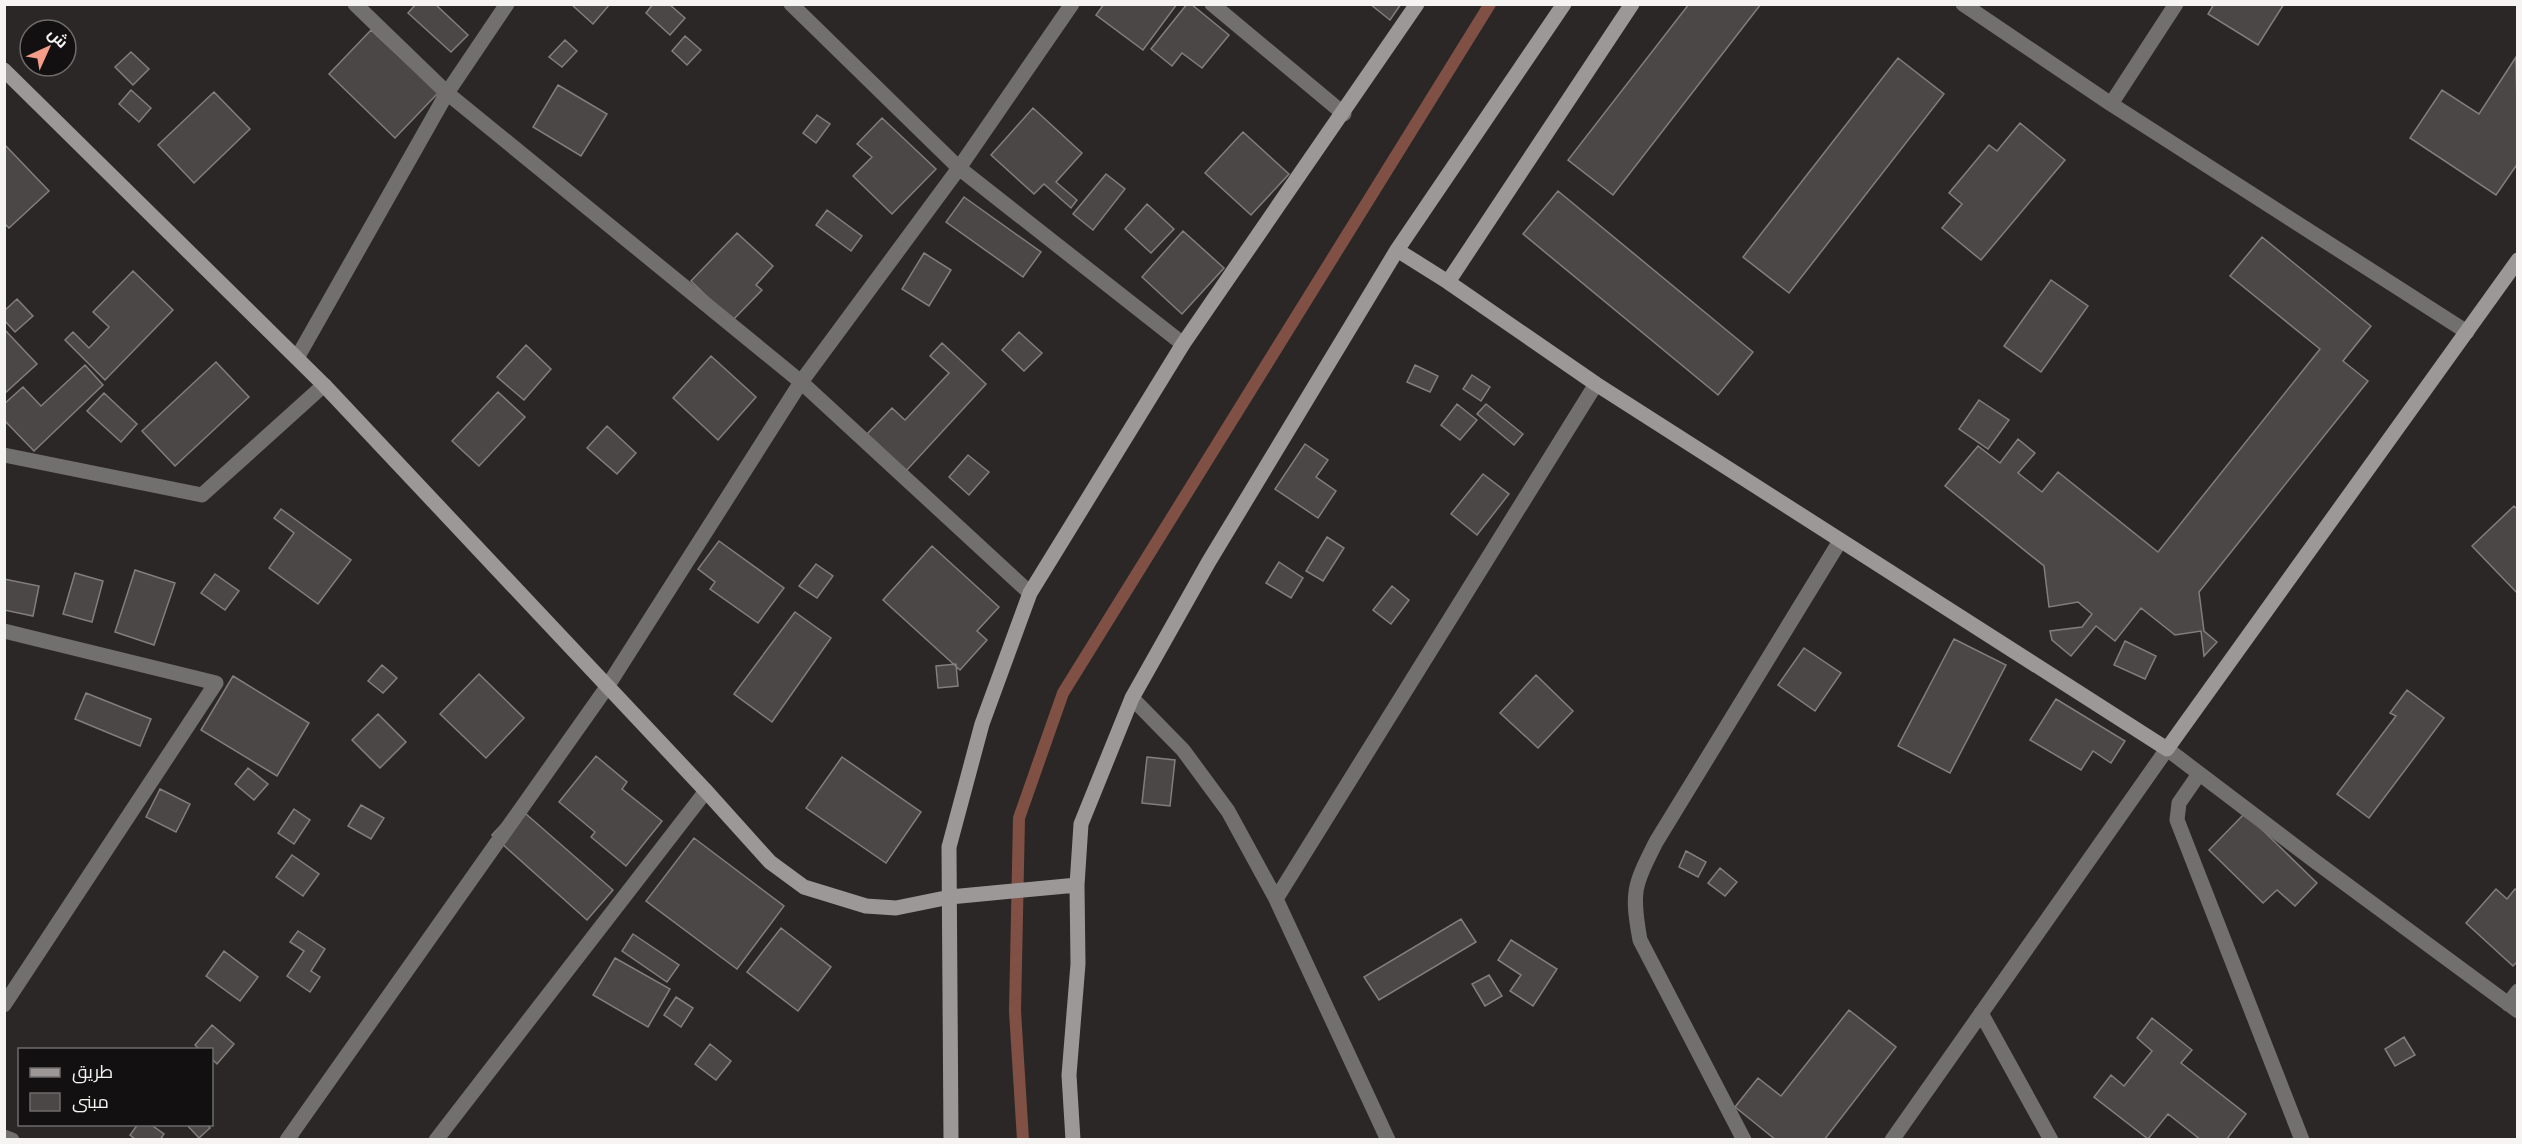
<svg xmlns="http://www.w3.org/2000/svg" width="2522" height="1144" viewBox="0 0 2522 1144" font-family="'Asap Condensed',Cairo,sans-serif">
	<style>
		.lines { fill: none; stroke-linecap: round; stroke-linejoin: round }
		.stream { stroke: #805045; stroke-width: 12 }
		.building { fill: #4b4746; stroke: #837e7d; stroke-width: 1.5 }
		.street { stroke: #72706f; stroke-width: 15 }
		.secondary { stroke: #9c9897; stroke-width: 15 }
	</style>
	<rect width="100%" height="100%" fill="#2b2726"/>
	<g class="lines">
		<path class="stream" d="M1023 1140 1015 1011 1019 818 1063 693 1490 4"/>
	</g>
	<path class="building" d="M416 4H435L468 35 451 52 408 13Z
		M571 4H610L593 24Z
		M653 4H669L685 18 670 35 646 13Z
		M1104 4H1177L1143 50 1096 15Z
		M1187 4H1191L1229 35 1202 68 1182 53 1172 66 1151 49Z
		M1370 4H1401L1390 20Z
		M1689 4H1761L1613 195 1568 160Z
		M2214 4H2284L2258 45 2208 14Z
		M371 30 438 93 395 138 329 74Z
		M685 36 701 50 687 65 672 51Z
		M565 40 577 51 562 67 549 57Z
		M131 52 149 69 133 85 115 67Z
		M2516 57 2518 163 2496 195 2410 138 2442 90 2479 114Z
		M1898 58 1944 94 1789 293 1743 257Z
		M558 85 607 114 581 156 533 127Z
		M131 90 151 108 139 122 119 104Z
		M214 92 250 129 194 183 158 145Z
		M1033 108 1082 153 1056 182 1077 200 1071 208 1044 184 1034 194 991 155Z
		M817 115 830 124 816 143 803 133Z
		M882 118 936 169 892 214 853 176 872 157 857 144Z
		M2020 123 2065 160 1981 260 1942 228 1962 204 1949 193 1989 145 1997 151Z
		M1243 132 1289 174 1251 215 1205 173Z
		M4 144 49 191 9 228 4 223Z
		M1106 174 1125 189 1093 230 1073 214Z
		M1558 191 1753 352 1718 395 1523 234Z
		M964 197 1041 252 1023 277 946 222Z
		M1147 204 1174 229 1151 253 1125 229Z
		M827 210 862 236 851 251 816 225Z
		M1183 231 1224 268 1182 314 1142 277Z
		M737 233 773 266 756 285 762 290 732 321 691 281Z
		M2262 237 2371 326 2343 361 2368 381 2199 592 2204 631 2217 642 2204 656 2201 631 2175 635 2141 608 2115 641 2096 626 2071 656 2052 640 2050 631 2082 627 2092 614 2078 602 2049 607 2044 566 1945 486 1978 446 2000 463 2018 439 2035 453 2018 473 2042 492 2058 472 2158 552 2320 349 2230 276Z
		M924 253 951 270 929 306 902 289Z
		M133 271 173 310 105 380 65 340 73 332 89 348 109 327 93 312Z
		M2051 280 2088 306 2041 372 2004 346Z
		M17 299 33 316 15 332 4 320V311Z
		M4 329 37 364 4 394Z
		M1019 332 1042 353 1024 371 1002 350Z
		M942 343 986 384 906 471 867 434 892 408 905 420 949 373 930 356Z
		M526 345 551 369 524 400 497 377Z
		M711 356 756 397 718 440 673 398Z
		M216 362 249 397 175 466 142 431Z
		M85 365 103 385 34 451 4 420V404L23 387 41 406Z
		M1415 365 1438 376 1430 392 1407 382Z
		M1472 375 1490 387 1481 401 1463 389Z
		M498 392 525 417 479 466 452 441Z
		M104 393 137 424 121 442 87 411Z
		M1979 400 2009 420 1988 449 1959 429Z
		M1457 404 1477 420 1460 440 1441 425Z
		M1486 404 1523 434 1514 445 1477 414Z
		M607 426 636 453 617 474 587 448Z
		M1305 444 1328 460 1316 477 1336 491 1318 518 1275 489Z
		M968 455 989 472 969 495 949 477Z
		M1483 474 1509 494 1477 535 1451 514Z
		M2514 506 2518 510V594L2472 546Z
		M281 509 351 560 318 604 269 568 294 533 274 518Z
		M1327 537 1344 548 1323 581 1306 571Z
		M719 541 784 588 758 623 710 589 715 582 698 569Z
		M932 546 999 607 977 631 987 640 960 670 883 600Z
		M1279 562 1303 578 1291 598 1266 583Z
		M816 564 833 576 817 598 799 586Z
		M135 570 175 583 154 645 115 632Z
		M75 573 103 581 92 622 63 614Z
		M215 574 239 591 225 610 201 593Z
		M4 579 39 586 33 616 4 610Z
		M1392 586 1409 600 1391 624 1373 610Z
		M795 612 831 638 772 722 734 694Z
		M1954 639 2006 665 1950 773 1898 746Z
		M2125 641 2156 656 2145 679 2114 665Z
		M1804 648 1841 673 1815 711 1778 685Z
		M956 664 958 686 938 688 936 666Z
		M382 665 397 678 383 693 368 681Z
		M479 674 524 718 486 758 440 714Z
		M1536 675 1573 711 1538 748 1500 713Z
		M233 676 309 723 277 776 201 730Z
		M2407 690 2444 718 2369 818 2337 794 2396 716 2390 713Z
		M86 693 151 719 140 746 75 719Z
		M2056 699 2125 741 2111 763 2093 751 2081 770 2030 740Z
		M378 714 406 742 380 768 352 740Z
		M596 756 627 782 622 789 662 821 626 866 591 837 595 832 559 802Z
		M842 757 921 812 886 863 806 808Z
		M1147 757 1175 760 1170 806 1142 803Z
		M248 768 268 784 254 800 235 784Z
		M160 789 190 804 176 832 146 817Z
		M361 805 384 818 371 839 348 826Z
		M518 807 613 890 587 920 492 835Z
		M294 809 310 820 294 844 278 833Z
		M2245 813 2317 883 2295 906 2277 890 2263 903 2209 850Z
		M694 838 784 906 737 969 646 901Z
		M1686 851 1706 862 1698 877 1679 867Z
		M292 855 319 874 303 896 276 877Z
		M1720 868 1737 882 1725 896 1708 883Z
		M2496 889 2507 899 2515 889 2518 891V961L2513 966 2466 923Z
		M1461 919 1476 942 1379 1000 1364 977Z
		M781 928 831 967 798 1011 747 972Z
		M298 931 325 949 311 971 320 977 310 992 287 976 304 951 290 942Z
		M633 934 679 965 667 982 622 951Z
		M1511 940 1557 969 1533 1006 1510 991 1521 975 1498 960Z
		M224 951 258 977 240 1001 206 976Z
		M615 958 670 989 648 1027 593 995Z
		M1489 975 1502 996 1485 1006 1472 984Z
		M676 997 693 1008 681 1027 664 1015Z
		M1849 1010 1896 1047 1824 1140H1776L1735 1107 1758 1078 1781 1096Z
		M2152 1018 2192 1050 2181 1063 2246 1114 2226 1140H2201L2168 1114 2148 1139 2094 1097 2111 1075 2124 1086 2152 1051 2137 1038Z
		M212 1025 234 1044 217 1064 212 1059V1050H200L195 1045Z
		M2404 1037 2415 1055 2395 1066 2385 1049Z
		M710 1044 731 1061 716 1080 695 1064Z
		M138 1124H150L164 1134 160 1140H136L130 1135Z
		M186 1124H207L210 1128 199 1138Z"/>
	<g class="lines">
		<path class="street" d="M355 4 447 93 801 382 1030 593
			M791 4 959 168 1183 344
			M1212 4 1344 114
			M1963 4 2111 104 2467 332
			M2111 104 2176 4
			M297 358 447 93 507 4
			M4 455 202 495 324 385
			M4 631 216 683 4 1005
			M1132 698 1183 750 1228 811 1276 899 1388 1140
			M2199 774 2179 803 2177 820 2302 1140
			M1276 899 1596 384
			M2508 1004 2518 991
			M1981 1013 2051 1140
			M4 1137 12 1140
			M287 1140 607 687 801 382 959 168 1072 4
			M436 1140 706 791
			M1744 1140 1640 940C1631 891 1634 886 1656 842L1840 541
			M1892 1140 2167 749 2316 862 2518 1011"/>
		<path class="secondary" d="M4 70 324 385 706 791 770 862 804 887 866 906 896 908 950 897 1077 885
			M1397 250 1448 282 1596 384 2167 749 2518 260
			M1448 282 1632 4
			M951 1140 949 847 982 724 1030 593 1183 344 1417 4
			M1073 1140 1069 1075 1078 964 1077 885 1081 824 1132 698 1208 563 1397 250 1564 4"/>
	</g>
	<rect width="2522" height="1144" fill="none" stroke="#f6f4f3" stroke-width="12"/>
	<rect x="18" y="1048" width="195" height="78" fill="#121010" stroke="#6d6b6b" stroke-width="1.5"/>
	<rect x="30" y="1068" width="30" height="9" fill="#9c9897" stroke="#6d6b6b" stroke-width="1.5"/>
	<text x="72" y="1078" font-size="18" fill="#f6f4f3">طريق</text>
	<rect x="30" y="1093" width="30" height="18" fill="#4b4746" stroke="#6d6b6b" stroke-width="1.5"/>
	<text x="72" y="1108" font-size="18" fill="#f6f4f3">مبنى</text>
	<g transform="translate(48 48) rotate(45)"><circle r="28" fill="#121010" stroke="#6d6b6b" stroke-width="1.5"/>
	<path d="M0-4.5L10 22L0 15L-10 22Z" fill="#f49e8a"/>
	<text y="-9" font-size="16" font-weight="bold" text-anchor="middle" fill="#f6f4f3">ش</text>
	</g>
</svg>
